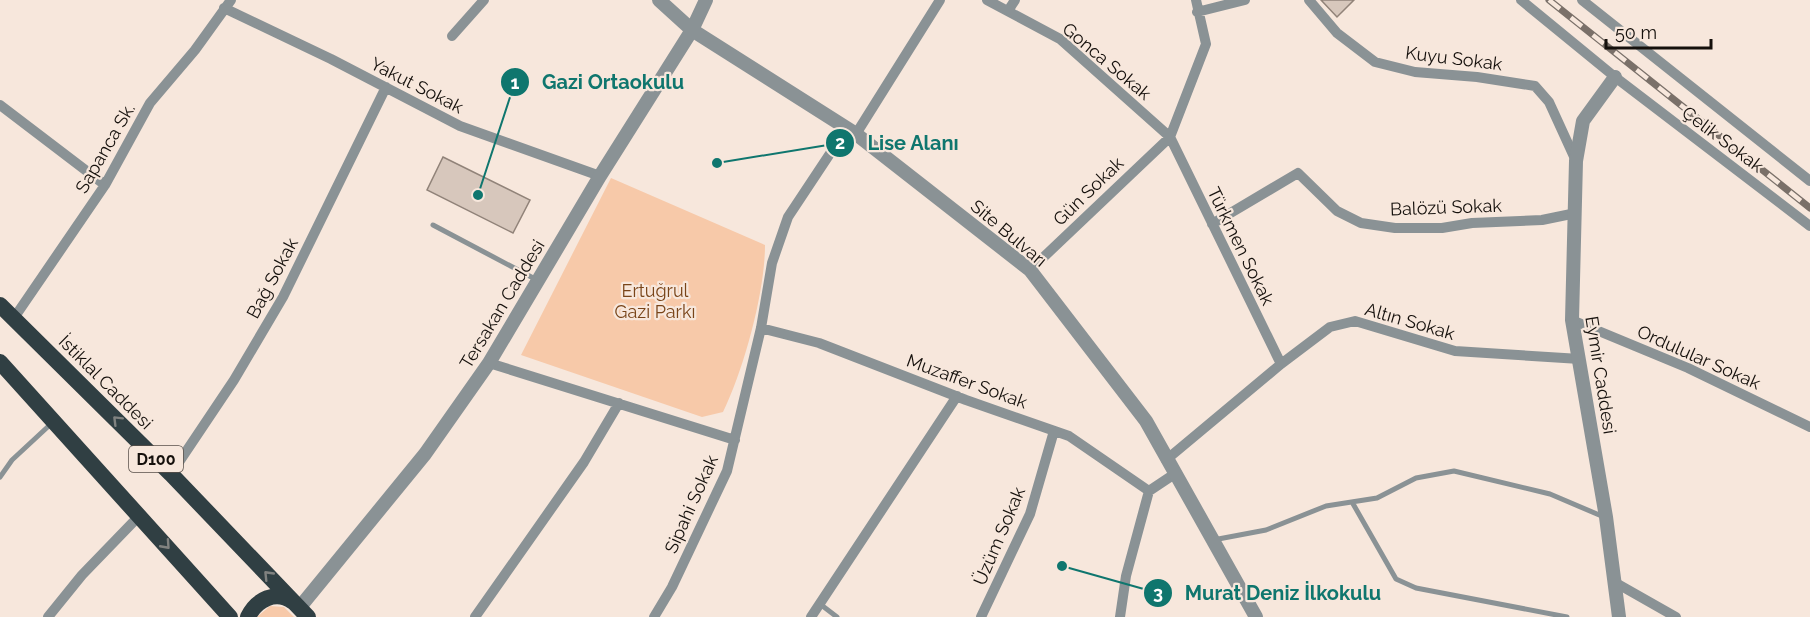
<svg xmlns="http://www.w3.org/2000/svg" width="1810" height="617" viewBox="0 0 1810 617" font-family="Raleway,sans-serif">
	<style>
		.green { fill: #f7c9a9 }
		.building { fill: #d7c7bc; stroke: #918379; stroke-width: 1.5 }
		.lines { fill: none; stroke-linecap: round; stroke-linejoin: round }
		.service { stroke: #8a9295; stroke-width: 5 }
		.minor { stroke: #8a9295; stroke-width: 10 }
		.tertiary { stroke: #8a9295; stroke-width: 14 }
		.trunk { stroke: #303f43; stroke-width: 16 }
		.rail-casing { stroke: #7a7069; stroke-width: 7 }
		.rail { stroke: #f7e7dc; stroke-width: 4.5; stroke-dasharray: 14; stroke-linecap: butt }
		.oneway { stroke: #808280 }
		.labels { text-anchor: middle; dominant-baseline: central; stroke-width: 4.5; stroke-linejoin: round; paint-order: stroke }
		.shield { fill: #f7e7dc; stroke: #59504a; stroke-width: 1.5 }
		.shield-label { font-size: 16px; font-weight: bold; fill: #15100c }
		.street-label { font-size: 18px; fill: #15100c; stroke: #f7e7dc }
		.park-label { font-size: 18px; fill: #794418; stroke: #f7e7dc }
		.leader { fill: none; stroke: #0f766e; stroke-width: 2 }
		.callout-dot { fill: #0f766e; stroke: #f7e7dc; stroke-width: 2 }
		.mark-label { font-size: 18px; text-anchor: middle; font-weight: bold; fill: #fff }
		.callout-label { font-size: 20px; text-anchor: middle; font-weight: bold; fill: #0f766e; stroke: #f7e7dc; stroke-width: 4.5; stroke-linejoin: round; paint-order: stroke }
	</style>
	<rect width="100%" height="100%" fill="#f7e7dc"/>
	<path class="green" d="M611 178 765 245C765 292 744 369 723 412L702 417 521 355Z
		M270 606 284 607 294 617H257Z"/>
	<path class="building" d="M1321 0H1354L1337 17Z
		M443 157 530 200 513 233 427 190Z"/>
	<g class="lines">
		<path class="service" d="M433 225 537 280
			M0 477 12 460 53 422
			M1352 502 1396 579 1416 588 1567 617
			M1213 540 1266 530 1326 506 1377 498 1416 478 1454 471 1550 494 1604 517
			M820 604 837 617"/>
		<path class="minor" d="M987 0 1060 39 1170 137 1030 270
			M1309 0 1337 33 1375 62 1415 72 1477 77 1535 86 1549 102 1576 161
			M1521 0 1615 77 1810 226
			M1582 0 1810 181
			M224 8 331 59 460 126 600 176
			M1008 11 1015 0
			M1197 12 1245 0
			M452 36 484 0
			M0 105 105 185
			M856 134 940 0
			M1212 224 1298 173 1337 211 1361 223 1395 228H1442L1472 223 1542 220 1576 213
			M14 318 105 185 150 103 195 50 231 0
			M1572 320 1688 368 1810 427
			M761 328 819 343 966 400 1069 436 1149 491
			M489 363 735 440
			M1281 364 1330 327 1355 321 1455 351 1580 359
			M1166 460 1281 364 1170 137 1206 44 1196 0
			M171 474 234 380 283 297 386 87
			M1616 583 1676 617
			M48 617 82 575 140 515
			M475 617 584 462 619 403
			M654 617 672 587 727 471 761 328 772 263 788 217 847 128
			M811 617 957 396
			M981 617 1030 514 1054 431
			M1120 617 1126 576 1149 491 1173 475"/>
		<path class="tertiary" d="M659 0 692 30 856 134 1030 270 1146 421 1256 617
			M1615 77 1583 121 1576 161 1572 320 1606 517 1619 617
			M300 607 425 454 489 363 600 176 692 30 706 0"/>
		<path class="trunk" d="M0 305 171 474 308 617
			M0 362 230 617
			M248 617C256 600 276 589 293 602"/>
		<g class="rail-casing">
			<path id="rail" d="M1549 0 1810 208"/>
		</g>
		<use href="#rail" class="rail"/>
	</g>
	<defs><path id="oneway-chevron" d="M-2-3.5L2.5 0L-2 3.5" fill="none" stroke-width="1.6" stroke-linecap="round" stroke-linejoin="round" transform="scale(1.5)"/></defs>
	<g class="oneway">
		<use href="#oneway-chevron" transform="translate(117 420) rotate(-135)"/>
		<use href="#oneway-chevron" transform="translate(166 545) rotate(48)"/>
		<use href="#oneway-chevron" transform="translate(268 575) rotate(-134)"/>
	</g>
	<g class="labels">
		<rect class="shield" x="129" y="446" width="54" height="26" rx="4.5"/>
		<g class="shield-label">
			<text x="156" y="459">D100</text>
		</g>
		<g class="street-label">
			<text transform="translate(1454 58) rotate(7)">Kuyu Sokak</text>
			<text transform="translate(1107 61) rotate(40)">Gonca Sokak</text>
			<text transform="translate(417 85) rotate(27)">Yakut Sokak</text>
			<text transform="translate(1723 139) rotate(37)">Çelik Sokak</text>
			<text transform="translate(105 148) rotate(-60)">Sapanca Sk.</text>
			<text transform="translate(1088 191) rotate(-44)">Gün Sokak</text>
			<text transform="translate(1446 207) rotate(-2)">Balözü Sokak</text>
			<text transform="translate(1009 233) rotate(40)">Site Bulvarı</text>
			<text transform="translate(1241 246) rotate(64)">Türkmen Sokak</text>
			<text transform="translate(272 278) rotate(-62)">Bağ Sokak</text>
			<text transform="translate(502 304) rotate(-59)">Tersakan Caddesi</text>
			<text transform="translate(1410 321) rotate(16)">Altın Sokak</text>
			<text transform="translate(1699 357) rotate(24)">Ordulular Sokak</text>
			<text transform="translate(1601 375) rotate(81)">Eymir Caddesi</text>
			<text transform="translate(967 381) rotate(20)">Muzaffer Sokak</text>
			<text transform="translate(106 382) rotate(45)">İstiklal Caddesi</text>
			<text transform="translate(691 504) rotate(-66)">Sipahi Sokak</text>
			<text transform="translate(999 536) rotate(-67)">Üzüm Sokak</text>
		</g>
		<g class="park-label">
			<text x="655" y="290">Ertuğrul<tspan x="655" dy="21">Gazi Parkı</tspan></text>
		</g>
	</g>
	<path class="leader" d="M478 195L515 82M717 163L840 143M1062 566L1158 593"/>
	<g class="callout-dot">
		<circle cx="478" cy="195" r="6"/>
		<circle cx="717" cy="163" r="6"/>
		<circle cx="1062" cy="566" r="6"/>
		<circle cx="515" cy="82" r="15"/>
		<circle cx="840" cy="143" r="15"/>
		<circle cx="1158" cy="593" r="15"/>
	</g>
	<g class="mark-label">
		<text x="515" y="89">1</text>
		<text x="840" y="149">2</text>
		<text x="1158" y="599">3</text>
	</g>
	<g class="callout-label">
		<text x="613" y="89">Gazi Ortaokulu</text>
		<text x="913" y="150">Lise Alanı</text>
		<text x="1283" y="600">Murat Deniz İlkokulu</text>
	</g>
	<path d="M1606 39v9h105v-9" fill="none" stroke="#15100c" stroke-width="3"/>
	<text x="1615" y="39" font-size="18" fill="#15100c" stroke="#f7e7dc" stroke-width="4.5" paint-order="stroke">50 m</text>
</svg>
